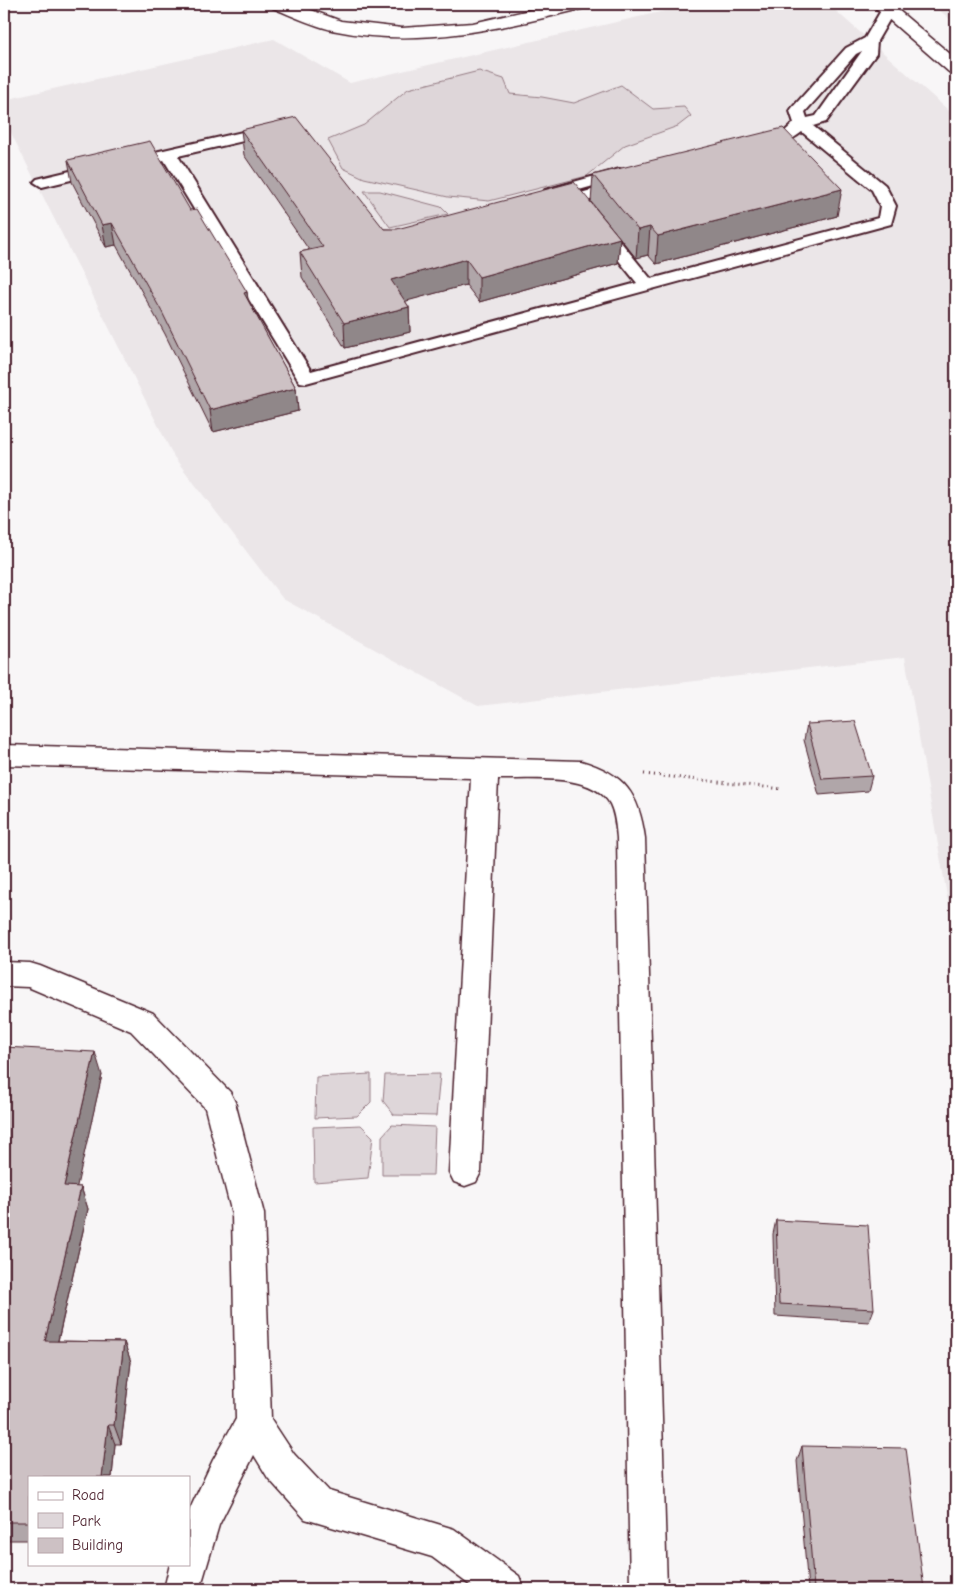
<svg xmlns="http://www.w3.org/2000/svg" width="960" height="1593" viewBox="0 0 960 1593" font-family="'Comic Neue',sans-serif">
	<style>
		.built { fill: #ebe6e8 }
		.green { fill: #ded6d9; stroke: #947a82 }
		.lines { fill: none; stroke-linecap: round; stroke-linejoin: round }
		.service-casing { stroke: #4a1f2b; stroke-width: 4 }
		.minor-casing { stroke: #4a1f2b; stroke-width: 3 }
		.tertiary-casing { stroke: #4a1f2b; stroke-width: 3 }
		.path { stroke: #4a1f2b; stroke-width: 3; stroke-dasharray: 1 4; stroke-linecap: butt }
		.service { fill: #fff; fill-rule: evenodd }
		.minor { fill: #fff; fill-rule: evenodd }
		.tertiary { fill: #fff; fill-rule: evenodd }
		.wall { fill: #b0a6a9; stroke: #4a1f2b }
		.shaded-wall { fill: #908789; stroke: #4a1f2b }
		.building { fill: #cdc1c4; stroke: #4a1f2b }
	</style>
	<rect width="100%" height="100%" fill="#f8f6f7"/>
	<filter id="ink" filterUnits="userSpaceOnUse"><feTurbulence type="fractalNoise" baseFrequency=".02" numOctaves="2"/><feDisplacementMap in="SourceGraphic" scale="10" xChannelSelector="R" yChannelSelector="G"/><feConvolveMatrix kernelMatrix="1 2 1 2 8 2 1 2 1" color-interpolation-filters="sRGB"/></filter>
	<g filter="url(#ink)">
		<path class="built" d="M695 4H828L956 117V947L905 657 478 706 283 599 174 457 4 119V100L274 39 350 83Z
			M932 4H956V24Z"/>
		<path class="green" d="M479 71 504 79 510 94 542 97 574 103 621 85 653 109 684 107 691 116 678 126 625 145 587 176 489 201 448 197 364 178 343 168 328 140 364 125 408 89Z
			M364 191H380L441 207 448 214 390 227Z
			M371 1074V1102L357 1116 315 1118 316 1077Z
			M440 1074 436 1116 394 1115 383 1101 385 1075Z
			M361 1125 373 1137 368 1178 314 1182 313 1127Z
			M392 1125 435 1127 433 1175H382V1136Z"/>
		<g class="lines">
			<g class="service-casing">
				<path id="service" d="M888 6 895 10 877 41 876 54 826 122 813 126 885 185 896 206 891 224 306 383 300 382 297 378 164 160 155 162 147 157 155 152 269 126 274 128 277 131 274 134 178 156 311 371 637 283 595 231 593 228 595 225H607L651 279 878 218 880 206 872 190 802 132C790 142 771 148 756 144L753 141 756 138 785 131 794 123 790 111 792 108 846 48 865 38 883 7ZM862 51 816 116 807 118 805 112 856 54Z
					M99 164 104 166 107 169 104 172 42 187 34 182 37 179Z
					M620 169 625 171 628 174 625 177 551 198 543 193 545 190Z
					M620 182 626 184 628 187 626 190 558 209 550 204 552 201Z"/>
			</g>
			<g class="minor-casing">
				<path id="minor" d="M871 4H891L956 59V74L949 72Z
					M4 745 581 761C625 774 639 794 645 838L667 1589H630L617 838C616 827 615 814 610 804 593 772 529 780 498 779L481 1172 476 1182 465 1186 454 1182 449 1172 471 778 4 765Z
					M4 962 30 963 40 966 153 1013 230 1092 235 1102 264 1214 271 1419 294 1454 329 1491 454 1529 519 1576 524 1589H475L432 1557 305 1519 268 1478 254 1455 219 1525 200 1589H164L170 1564H189V1511L213 1460 236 1419 232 1214 205 1108 131 1031 28 987 4 986Z"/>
			</g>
			<g class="tertiary-casing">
				<path id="tertiary" d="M270 4H295L341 21 402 28 473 23 556 4H588L585 8C504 28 421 48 337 31 315 27 293 16 273 8Z"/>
			</g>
			<path class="path" d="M644 774 783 789"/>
			<use href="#service" class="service"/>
			<use href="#minor" class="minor"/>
			<use href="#tertiary" class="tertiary"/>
		</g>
		<path class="wall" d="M241 130 384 229 620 238 618 263 479 302 466 285 405 301 409 307 410 332 345 348 302 277 300 252 309 250 244 155Z
			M68 160 190 210 247 292 248 301 296 388 298 411 213 432 165 334 116 245 106 247 72 182Z
			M593 175 837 216 656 264 648 255 636 258 591 202Z
			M807 724 872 776 868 791 819 795 804 740Z
			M4 1047 102 1075 76 1187H81L88 1209 58 1341 124 1342 131 1362 121 1444H115L112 1477H29V1540H4Z
			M776 1220 874 1309 869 1322 775 1316 773 1234Z
			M802 1446 924 1589H808L797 1461Z"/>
		<path class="shaded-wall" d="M842 189 837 216 656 264 658 236Z
			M112 223 116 245 106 247 102 225Z
			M650 227 648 255 636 258 638 230Z
			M620 238 618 263 479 302V277Z
			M466 259V285L392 305 391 280Z
			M247 292 250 314 244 293Z
			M409 307 410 332 345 348 344 323Z
			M296 388 298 411 213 432 210 410Z
			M95 1052 102 1075 72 1208 64 1186Z
			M81 1187 88 1209 53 1362 45 1341Z
			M124 1342 131 1362 121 1444 114 1425Z
			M108 1425 115 1444 112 1477H102Z"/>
		<path class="building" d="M296 117 384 229H397L574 182 620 238 479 277 466 259 391 280 409 307 344 323 300 252 323 247 241 130Z
			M783 128 842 189 658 236 650 227 638 230 593 175Z
			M150 141 190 210 197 209 247 292 244 293 296 388 210 410 162 312 112 223 102 225 68 160Z
			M855 721 872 776 822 779 807 724Z
			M4 1047 95 1052 64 1186 81 1187 45 1341 124 1342 114 1425H108L102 1477H29V1522H4Z
			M776 1220 868 1225 874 1309 779 1304Z
			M802 1446 906 1448 924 1589H814Z"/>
	</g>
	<rect width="960" height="1593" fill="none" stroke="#fff" stroke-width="20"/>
	<rect x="10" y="10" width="940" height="1573" fill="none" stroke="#4a1f2b" stroke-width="2" filter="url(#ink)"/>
	<rect x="28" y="1476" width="162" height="90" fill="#ffffff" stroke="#b7a5aa"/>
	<rect x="38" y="1492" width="25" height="8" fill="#ffffff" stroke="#b7a5aa"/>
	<text x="72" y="1500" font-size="15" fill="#4a1f2b">Road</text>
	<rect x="38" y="1513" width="25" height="15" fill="#ded6d9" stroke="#b7a5aa"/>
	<text x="72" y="1526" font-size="15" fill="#4a1f2b">Park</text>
	<rect x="38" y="1538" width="25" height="15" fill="#cdc1c4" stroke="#b7a5aa"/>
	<text x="72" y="1550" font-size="15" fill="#4a1f2b">Building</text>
</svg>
